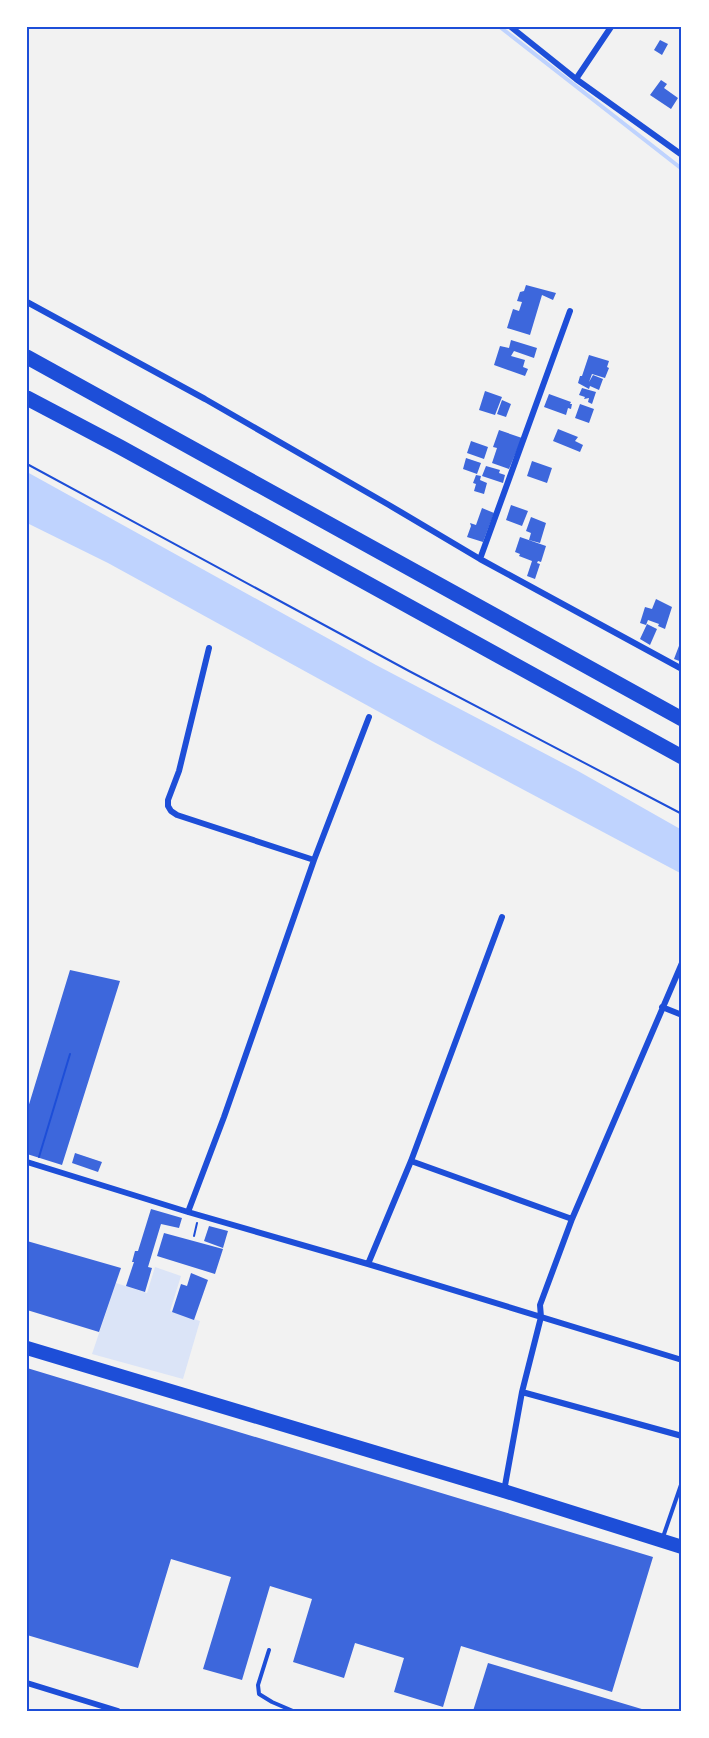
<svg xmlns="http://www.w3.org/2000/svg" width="709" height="1738" viewBox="0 0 709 1738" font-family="Commissioner,sans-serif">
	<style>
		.green { fill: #dbe4f7 }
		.water { fill: #bfd3fe }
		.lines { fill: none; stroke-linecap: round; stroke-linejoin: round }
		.stream { stroke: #bfd3fe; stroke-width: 4 }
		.building { fill: #3d67dc }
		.path { stroke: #1d4ed8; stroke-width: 2 }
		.service { stroke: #1d4ed8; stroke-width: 4 }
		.minor { stroke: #1d4ed8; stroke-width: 6 }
		.trunk { stroke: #1d4ed8; stroke-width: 14 }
		.motorway { stroke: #1d4ed8; stroke-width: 15 }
		.neatline { fill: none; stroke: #1d4ed8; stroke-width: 2 }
	</style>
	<rect width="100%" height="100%" fill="#f2f2f2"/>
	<path class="green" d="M155 1267 181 1276 170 1311 200 1321 183 1379 92 1354 116 1283 147 1293Z"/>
	<path class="water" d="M27 472 376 665 578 771 682 830V874L432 741 108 563 27 523Z"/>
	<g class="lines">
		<path class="stream" d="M500 27 682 169"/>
	</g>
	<path class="building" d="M660 40 668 44 662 55 654 50Z
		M661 80 667 84 664 88 678 98 671 109 650 95Z
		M526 285 556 293 553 300 542 295 530 335 507 328 513 309 519 311 522 302 517 301 520 292 524 291Z
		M511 340 537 348 534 358 514 351 511 356 525 360 523 367 528 369 525 376 494 365 500 346 509 348Z
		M589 355 609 361 607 367 609 368 605 378 592 374 589 382 593 375 603 379 599 390 590 386 589 389 578 383 580 376H582Z
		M582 388 596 392 592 404 588 402 589 398 584 399 585 397 579 395Z
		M485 391 502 397 495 415 479 410Z
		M549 394 571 402 570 404H572L571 409 568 408 566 415 544 407Z
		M502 400 511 404 506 417 497 414Z
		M580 404 594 409 589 423 575 418Z
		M558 429 578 437 575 441 583 445 580 452 553 441Z
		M499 430 522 438 509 469 492 463 497 448 493 447Z
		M471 441 488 447 484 459 467 453Z
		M466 458 481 463 477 474 463 469Z
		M532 461 552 468 547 483 527 476Z
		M486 466 500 470 499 473 505 475 503 483 482 476Z
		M476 475 481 476 480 480 487 483 484 494 474 491 476 484 473 483Z
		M511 505 528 511 522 526 506 520Z
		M482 508 494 513 483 542 467 537 471 526 470 523 476 525Z
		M531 517 546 523 540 543 529 540 531 533 526 531Z
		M520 537 546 546 541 562 538 561 537 563 540 564 535 579 527 576 532 561 519 556 520 554 515 552Z
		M656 599 672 607 665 629 658 626 659 624 648 620 646 625 640 623 645 607 652 609Z
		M647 624 657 629 650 645 640 639Z
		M682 638V662L674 659Z
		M70 970 120 981 62 1165 27 1154V1111Z
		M75 1153 102 1162 98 1172 72 1163Z
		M151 1209 182 1218 179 1228 161 1224 148 1267 152 1268 145 1292 126 1286 134 1262H132L135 1251H138Z
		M209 1226 228 1231 223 1248 204 1241Z
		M164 1233 223 1249 215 1274 157 1256Z
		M27 1241 121 1268 99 1332 27 1310Z
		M191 1273 208 1280 194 1320 172 1312 181 1284 187 1286Z
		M27 1368 653 1557 612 1692 461 1646 443 1707 394 1692 404 1658 355 1643 344 1678 293 1662 312 1599 270 1586 242 1680 203 1669 231 1577 171 1559 138 1668 27 1635Z
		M488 1663 645 1710V1711H473Z"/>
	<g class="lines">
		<path class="path" d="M27 464 409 671 682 814
			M39 1157 70 1054
			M194 1236 197 1223"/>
		<path class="service" d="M663 1537 682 1482
			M269 1650 258 1685 259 1694 272 1702 293 1711"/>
		<path class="minor" d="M511 27 576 79 682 155
			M576 79 611 27
			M27 302 205 399 389 505 480 559 682 669
			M480 559 570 311
			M209 648 179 771 168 800V806L171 811 177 815 314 860
			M662 1007 682 1015
			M411 1161 572 1219
			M27 1162 188 1212 368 1264 682 1360
			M188 1212 224 1117 314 860 369 717
			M368 1264 411 1161 502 917
			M522 1392 682 1436
			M504 1491 522 1392 541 1317 540 1305 572 1219 682 963
			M27 1683 118 1711"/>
		<path class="trunk" d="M27 1348 504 1491 682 1547"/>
		<path class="motorway" d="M27 357 682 719
			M27 398 120 447 682 757"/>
	</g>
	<rect width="709" height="1738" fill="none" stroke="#ffffff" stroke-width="57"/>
	<rect x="28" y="28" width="652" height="1682" class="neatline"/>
</svg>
